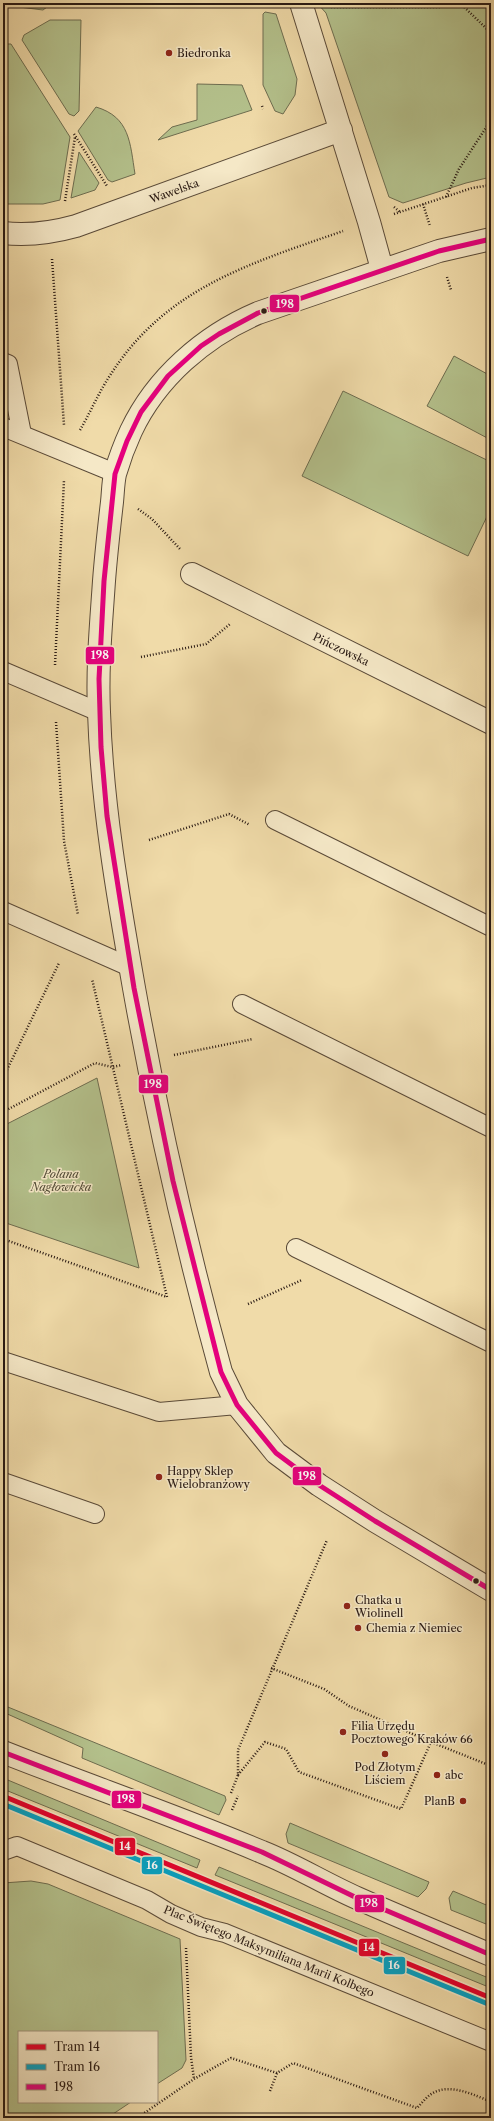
<svg xmlns="http://www.w3.org/2000/svg" width="494" height="2121" viewBox="0 0 494 2121" font-family="'Libre Caslon Text',serif">
	<style>
		.green { fill: #b4c18c; stroke: #6e6d50 }
		.lines { fill: none; stroke-linecap: round; stroke-linejoin: round }
		.service-casing { stroke: #5a4a38; stroke-width: 20 }
		.minor-casing { stroke: #5a4a38; stroke-width: 24 }
		.tertiary-casing { stroke: #5a4a38; stroke-width: 24 }
		.path { stroke: #281913; stroke-width: 2.5; stroke-dasharray: 1 2; stroke-linecap: butt }
		.service { stroke: #f5e8c7; stroke-width: 18 }
		.minor { stroke: #f5e8c7; stroke-width: 22 }
		.tertiary { stroke: #f5e8c7; stroke-width: 22 }
		.bus-1-casing { stroke: #f5e8c7; stroke-width: 8 }
		.bus-1 { stroke: #e5007d; stroke-width: 5 }
		.tram-1-casing { stroke: #f5e8c7; stroke-width: 8 }
		.tram-2-casing { stroke: #f5e8c7; stroke-width: 8 }
		.tram-1 { stroke: #e4002b; stroke-width: 5 }
		.tram-2 { stroke: #02a2c5; stroke-width: 5 }
		.poi-dot { fill: #8f2418; stroke: #f5e8c7; stroke-width: 1.5 }
		.bus-dot { fill: #281913; stroke: #f5e8c7; stroke-width: 1.5 }
		.labels { text-anchor: middle; dominant-baseline: central; stroke-width: 3; stroke-linejoin: round; paint-order: stroke }
		.poi-label { font-size: 11px; fill: #281913; stroke: #f5e8c7; text-anchor: start }
		.street-label { font-size: 11px; fill: #281913; stroke: #f5e8c7 }
		.park-label { font-size: 11px; font-style: italic; fill: #524b37; stroke: #f5e8c7 }
		.line-badge { stroke: #f5e8c7; stroke-width: 1.5 }
		.badge-label { font-size: 11px; text-anchor: middle; font-weight: bold; fill: #fff }
	</style>
	<rect width="100%" height="100%" fill="#f0dba9"/>
	<filter id="stains"><feTurbulence type="fractalNoise" baseFrequency=".005" numOctaves="4"/><feColorMatrix values="0 0 0 0 .2 0 0 0 0 .09 0 0 0 0 .02 0 0 0 .5 -.17"/></filter>
	<radialGradient id="worn" r=".72"><stop offset=".6" stop-color="#630" stop-opacity="0"/><stop offset="1" stop-color="#630" stop-opacity=".3"/></radialGradient>
	<path class="green" d="M3 3H87V7H47L43 10 3 5Z
		M317 3H491V177L466 183 403 203 389 197 326 13Z
		M265 12 276 14 297 79 295 95 283 114 275 111 263 85V14Z
		M50 20H81L79 111 74 116 69 114 22 40 24 35Z
		M3 44H11L70 137 60 200 43 204H3Z
		M197 84 242 85 252 110 158 140 172 127 197 120Z
		M96 107C130 117 130 143 135 174L112 182 108 180 78 131Z
		M79 152 99 183 95 190 71 198Z
		M454 356 491 376V440L427 406Z
		M343 391 491 462V508L468 556 302 476Z
		M97 1078 139 1268 3 1222V1126Z
		M3 1705 225 1796 226 1800 219 1815 82 1758 83 1748 3 1712Z
		M3 1778 200 1860 197 1868 3 1789Z
		M290 1823 429 1882 426 1889 418 1897 288 1843 286 1834Z
		M219 1867 491 1979V1988L215 1875Z
		M31 1881 48 1884 180 1939 186 2060 182 2068 157 2084V2032H19V2102H131L107 2118H14L3 2114V1883Z
		M453 1891 491 1907V1926L451 1910 449 1898Z"/>
	<g class="lines">
		<g class="service-casing">
			<path id="service" d="M3 362 8 364 22 434
				M3 427 115 473
				M3 671 99 712
				M275 820 491 927
				M3 911 130 967
				M242 1004 491 1128
				M296 1248 491 1343
				M3 1361 159 1412 237 1405
				M3 1482 95 1514
				M3 1851 17 1846 147 1900 171 1914 201 1927 225 1933 491 2042"/>
		</g>
		<g class="minor-casing">
			<path id="minor" d="M301 3 369 222 382 269
				M3 233C29 236 51 233 76 226L341 130
				M491 239 439 251 258 313C204 336 156 378 131 431 125 444 119 460 115 474 113 483 113 493 112 502 109 528 106 555 104 581 101 625 97 668 99 712 102 805 118 897 134 988 157 1117 186 1245 221 1372L237 1405 276 1453 319 1485 375 1521 491 1590
				M192 574 491 723"/>
		</g>
		<g class="tertiary-casing">
			<path id="tertiary" d="M3 1752C89 1786 177 1816 262 1852 295 1865 325 1884 357 1898 402 1918 446 1936 491 1955"/>
		</g>
		<path class="path" d="M460 3 491 33
			M331 7H441L445 3
			M262 106 263 109
			M74 134 107 186
			M446 197 459 169 491 120
			M65 201 75 137
			M423 204 430 226
			M394 207 400 212
			M394 214 472 188 491 185
			M52 259 64 425
			M447 277 451 290
			M80 430C90 413 98 394 109 377 165 288 249 264 343 231
			M138 509 152 519 181 550
			M141 657 206 644 230 624
			M55 665 64 480
			M56 722 64 841 78 915
			M149 840 229 814 250 825
			M174 1055 253 1039
			M3 1078 59 963
			M3 1112 95 1063 112 1067 122 1065
			M3 1239 167 1297 92 979
			M248 1304 302 1280
			M271 1668 324 1689 349 1706 431 1742 491 1766
			M238 1775 265 1742 286 1749 299 1772 401 1809 431 1742
			M231 1793 238 1775V1750L327 1540
			M232 1810 238 1796
			M186 1948 191 2057 194 2079
			M270 2091 277 2073
			M137 2118 194 2079 231 2058 277 2073 293 2063 417 2108C422 2103 427 2096 433 2093 450 2083 475 2095 491 2102"/>
		<use href="#service" class="service"/>
		<use href="#minor" class="minor"/>
		<use href="#tertiary" class="tertiary"/>
		<g class="bus-1-casing">
			<path id="bus-1" d="M491 239 439 251 258 313 219 334 201 346 168 376 141 412 127 441 115 474 104 581 99 679 101 747 107 816 134 988 173 1181 221 1372 237 1405 276 1453 319 1485 375 1521 491 1590
				M3 1752 262 1852 357 1898 491 1955"/>
		</g>
		<use href="#bus-1" class="bus-1"/>
		<g class="tram-1-casing">
			<path id="tram-1" d="M3 1796 491 1998"/>
		</g>
		<g class="tram-2-casing">
			<path id="tram-2" d="M3 1804 488 2004"/>
		</g>
		<use href="#tram-1" class="tram-1"/>
		<use href="#tram-2" class="tram-2"/>
	</g>
	<g class="poi-dot">
		<circle cx="169" cy="53" r="4"/>
		<circle cx="159" cy="1477" r="4"/>
		<circle cx="347" cy="1606" r="4"/>
		<circle cx="358" cy="1628" r="4"/>
		<circle cx="343" cy="1732" r="4"/>
		<circle cx="385" cy="1754" r="4"/>
		<circle cx="437" cy="1775" r="4"/>
		<circle cx="463" cy="1801" r="4"/>
	</g>
	<g class="bus-dot">
		<circle cx="264" cy="311" r="3.5"/>
		<circle cx="476" cy="1581" r="3.5"/>
	</g>
	<g class="labels">
		<g class="poi-label">
			<text x="177" y="53">Biedronka</text>
			<text x="167" y="1471">Happy Sklep<tspan x="167" dy="13">Wielobranżowy</tspan></text>
			<text x="355" y="1600">Chatka u<tspan x="355" dy="13">Wiolinell</tspan></text>
			<text x="366" y="1628">Chemia z Niemiec</text>
			<text x="351" y="1726">Filia Urzędu<tspan x="351" dy="13">Pocztowego Kraków 66</tspan></text>
			<text x="385" y="1767" text-anchor="middle">Pod Złotym<tspan x="385" dy="13">Liściem</tspan></text>
			<text x="445" y="1775">abc</text>
			<text x="455" y="1801" text-anchor="end">PlanB</text>
		</g>
		<g class="street-label">
			<text transform="translate(174 191) rotate(-20)">Wawelska</text>
			<text transform="translate(341 649) rotate(26)">Pińczowska</text>
			<text transform="translate(269 1951) rotate(22)">Plac Świętego Maksymiliana Marii Kolbego</text>
		</g>
		<g class="park-label">
			<text x="61" y="1174">Polana<tspan x="61" dy="13">Nagłowicka</tspan></text>
		</g>
	</g>
	<g class="line-badge">
		<rect x="269" y="294" width="31" height="19" rx="4" fill="#e5007d"/>
		<rect x="85" y="646" width="30" height="19" rx="4" fill="#e5007d"/>
		<rect x="138" y="1074" width="31" height="20" rx="4" fill="#e5007d"/>
		<rect x="292" y="1466" width="30" height="20" rx="4" fill="#e5007d"/>
		<rect x="111" y="1790" width="31" height="19" rx="4" fill="#e5007d"/>
		<rect x="114" y="1837" width="22" height="19" rx="4" fill="#e4002b"/>
		<rect x="141" y="1856" width="22" height="19" rx="4" fill="#02a2c5"/>
		<rect x="354" y="1894" width="31" height="19" rx="4" fill="#e5007d"/>
		<rect x="358" y="1938" width="22" height="19" rx="4" fill="#e4002b"/>
		<rect x="383" y="1956" width="23" height="19" rx="4" fill="#02a2c5"/>
	</g>
	<g class="badge-label">
		<text x="285" y="308">198</text>
		<text x="100" y="659">198</text>
		<text x="153" y="1088">198</text>
		<text x="307" y="1480">198</text>
		<text x="126" y="1803">198</text>
		<text x="125" y="1850">14</text>
		<text x="152" y="1869">16</text>
		<text x="369" y="1907">198</text>
		<text x="369" y="1951">14</text>
		<text x="394" y="1969">16</text>
	</g>
	<rect width="494" height="2121" fill="none" stroke="#f0dba9" stroke-width="16"/>
	<rect x="4" y="4" width="486" height="2113" fill="none" stroke="#281913" stroke-width="2"/>
	<rect x="8" y="8" width="478" height="2105" fill="none" stroke="#281913"/>
	<rect x="18" y="2031" width="140" height="72" fill="#f5e8c7" stroke="#a3957f"/>
	<rect x="26" y="2044" width="20" height="6" fill="#e4002b" stroke="#a3957f"/>
	<text x="54" y="2051" font-size="12" fill="#281913">Tram 14</text>
	<rect x="26" y="2064" width="20" height="6" fill="#02a2c5" stroke="#a3957f"/>
	<text x="54" y="2071" font-size="12" fill="#281913">Tram 16</text>
	<rect x="26" y="2084" width="20" height="6" fill="#e5007d" stroke="#a3957f"/>
	<text x="54" y="2091" font-size="12" fill="#281913">198</text>
	<rect width="100%" height="100%" filter="url(#stains)"/>
	<rect width="100%" height="100%" fill="url(#worn)"/>
</svg>
